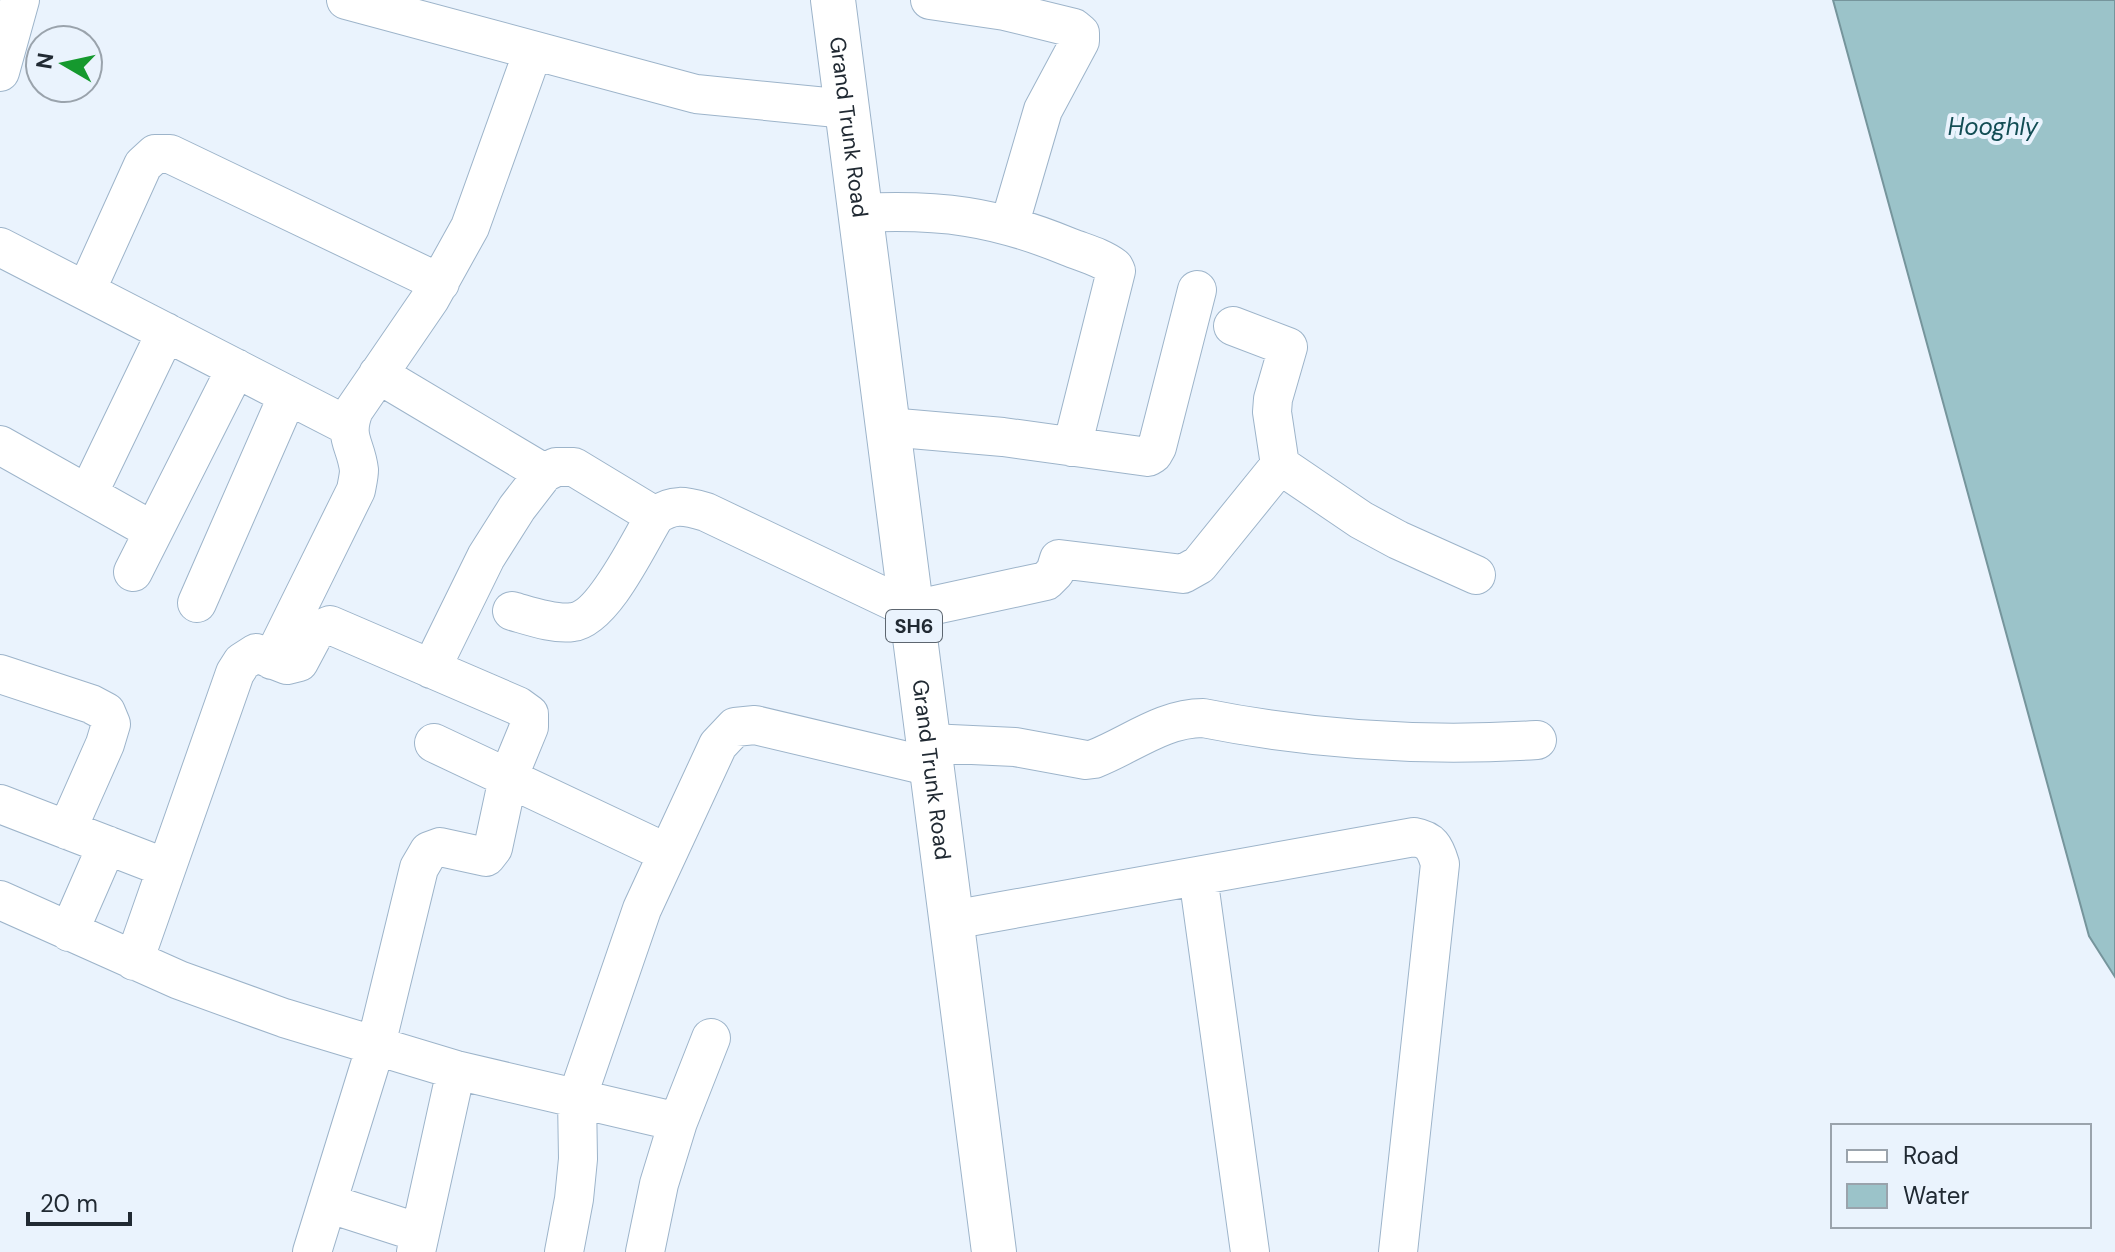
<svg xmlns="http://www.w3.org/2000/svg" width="2115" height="1252" viewBox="0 0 2115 1252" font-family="'DM Sans',sans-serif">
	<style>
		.water { fill: #9bc3c9; stroke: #76959c; stroke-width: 2 }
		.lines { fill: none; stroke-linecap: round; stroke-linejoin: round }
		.minor-casing { stroke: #9db4ca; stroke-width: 40 }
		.major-casing { stroke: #9db4ca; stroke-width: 46 }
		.minor { stroke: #fff; stroke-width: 38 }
		.major { stroke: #fff; stroke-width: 44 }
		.labels { text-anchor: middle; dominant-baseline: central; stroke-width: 8; stroke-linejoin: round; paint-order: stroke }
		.shield { fill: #eaf3fd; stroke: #5d6670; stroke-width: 2 }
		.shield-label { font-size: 20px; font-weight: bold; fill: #212a33 }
		.street-label { font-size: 22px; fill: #212a33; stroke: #eaf3fd }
		.water-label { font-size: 24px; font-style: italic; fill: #124d54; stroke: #eaf3fd }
	</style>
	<rect width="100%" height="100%" fill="#eaf3fd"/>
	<path class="water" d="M1833 0H2115V977L2089 936Z"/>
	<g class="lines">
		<g class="minor-casing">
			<path id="minor" d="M346 0 696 94 847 109
				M930 0 1005 11 1074 28 1080 33V41L1043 110 1009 226
				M0 72 20 0
				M860 213C940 209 994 216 1069 247 1084 253 1101 257 1114 267L1116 271 1072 447
				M0 247 348 426
				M86 291 143 165 155 154H170L440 283
				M1233 326 1288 347 1273 399 1272 412 1280 465
				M378 374 544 473
				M888 427 1003 437 1148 457 1153 454 1157 447 1197 290
				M0 445 153 531
				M88 494 166 332
				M133 572 236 368
				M197 603 288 395
				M512 611C530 616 555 625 573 622 604 618 639 542 655 516 673 503 685 506 706 512L912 610 1046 581 1055 572 1059 559 1183 574 1199 565 1280 465 1361 520 1398 540 1476 575
				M272 660 356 490C357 484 359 476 359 470 356 444 343 438 354 410L430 299 470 227 533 51
				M431 669 486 557 517 508 544 473 556 467H574L655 516
				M0 674 91 704 106 712 111 724 105 744 67 830
				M434 743 667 853
				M929 743 1015 747 1086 760 1094 759C1130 745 1163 718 1203 718 1313 740 1425 747 1537 740
				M0 804 166 868
				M1198 876 1250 1252
				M0 900 179 980 284 1018 456 1070 678 1122
				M952 920 1414 837C1431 840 1435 847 1440 864L1398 1252
				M69 932 107 845
				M134 961 235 673 242 662 256 653 287 665 299 662 315 632 330 625 518 706 529 714V727L508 778 493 848 486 857 440 847 429 851 419 868 376 1045 312 1252
				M327 1203 420 1233
				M416 1252 456 1070
				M564 1252 574 1199 578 1159 577 1098 642 909 718 745 735 727 755 725 932 767
				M645 1252 659 1184 678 1122 711 1038"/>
		</g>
		<g class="major-casing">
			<g id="major">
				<path id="s1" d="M833 0 994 1252"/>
			</g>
		</g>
		<use href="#minor" class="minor"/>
		<use href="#major" class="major"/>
	</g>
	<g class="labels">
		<rect class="shield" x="886" y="610" width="56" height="32" rx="6"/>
		<g class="shield-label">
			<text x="914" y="626">SH6</text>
		</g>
		<g class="street-label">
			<text stroke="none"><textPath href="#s1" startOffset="128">Grand Trunk Road</textPath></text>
			<text stroke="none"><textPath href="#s1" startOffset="776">Grand Trunk Road</textPath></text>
		</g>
		<g class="water-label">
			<text x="1993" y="126">Hooghly</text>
		</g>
	</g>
	<rect x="1831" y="1124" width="260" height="104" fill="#eaf3fd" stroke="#9aa3ac" stroke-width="2"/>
	<rect x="1847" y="1150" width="40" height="12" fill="#ffffff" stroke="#9aa3ac" stroke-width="2"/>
	<text x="1903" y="1164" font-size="24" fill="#212a33">Road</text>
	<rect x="1847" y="1184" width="40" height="24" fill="#9bc3c9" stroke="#9aa3ac" stroke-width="2"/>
	<text x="1903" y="1204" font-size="24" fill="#212a33">Water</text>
	<g transform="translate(64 64) rotate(279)"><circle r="38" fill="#eaf3fd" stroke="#9aa3ac" stroke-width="2"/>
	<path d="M0-6L14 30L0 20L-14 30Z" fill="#15992e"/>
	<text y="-12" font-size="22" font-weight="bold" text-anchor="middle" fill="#212a33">N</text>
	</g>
	<path d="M28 1212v12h102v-12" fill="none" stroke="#212a33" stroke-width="4"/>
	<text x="40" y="1212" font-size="24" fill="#212a33" stroke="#eaf3fd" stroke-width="6" paint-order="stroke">20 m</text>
</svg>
